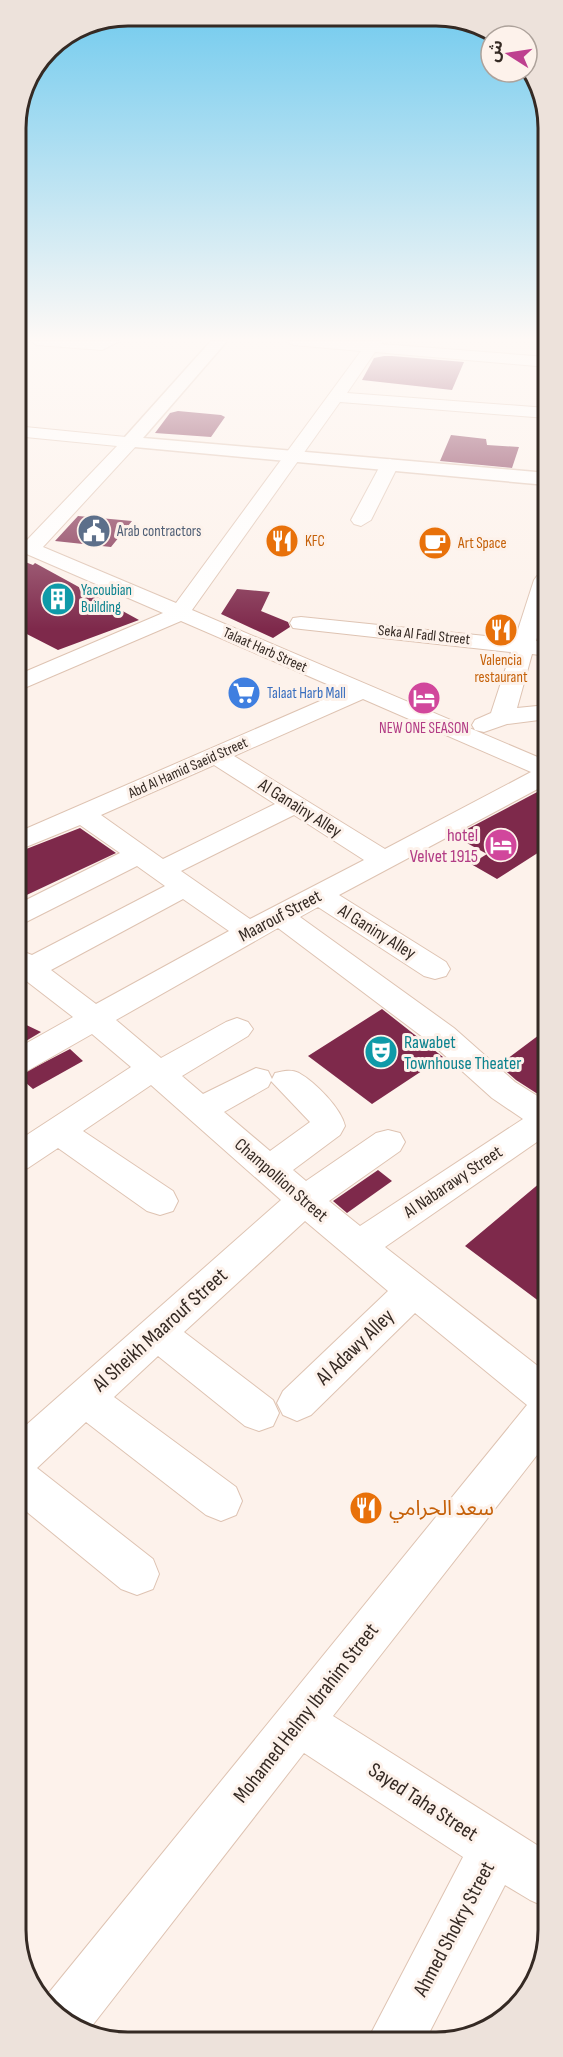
<svg xmlns="http://www.w3.org/2000/svg" width="563" height="2057" viewBox="0 0 563 2057" font-family="'Sofia Sans Condensed','Noto Sans Arabic',sans-serif">
	<style>
		.building { fill: #7e294b }
		.lines { fill: none; stroke-linecap: round; stroke-linejoin: round }
		.minor-casing { stroke: #dec3b2; stroke-width: 2 }
		.major-casing { stroke: #dec3b2; stroke-width: 3 }
		.minor { fill: #fff; fill-rule: evenodd }
		.major { fill: #fff; fill-rule: evenodd }
		.labels { text-anchor: middle; dominant-baseline: central; stroke-width: 6; stroke-linejoin: round; paint-order: stroke }
		.far-service-label { font-size: 15px; fill: #4e5e75; stroke: #fdf2eb; text-anchor: start }
		.far-food-label { font-size: 15px; fill: #c56008; stroke: #fdf2eb; text-anchor: start }
		.far-culture-label { font-size: 15px; fill: #0d838f; stroke: #fdf2eb; text-anchor: start }
		.far-street-label { font-size: 15px; fill: #352a24; stroke: #fdf2eb }
		.far-shop-label { font-size: 15px; fill: #366cbe; stroke: #fdf2eb; text-anchor: start }
		.far-hotel-label { font-size: 15px; fill: #b23c85; stroke: #fdf2eb }
		.street-label { font-size: 18px; fill: #352a24; stroke: #fdf2eb }
		.hotel-label { font-size: 18px; fill: #b23c85; stroke: #fdf2eb; text-anchor: end }
		.culture-label { font-size: 18px; fill: #0d838f; stroke: #fdf2eb; text-anchor: start }
		.near-street-label { font-size: 21px; fill: #352a24; stroke: #fdf2eb }
		.near-food-label { font-size: 21px; fill: #c56008; stroke: #fdf2eb; text-anchor: start }
		.rim { fill: none; stroke: #352a24; stroke-width: 3 }
	</style>
	<rect width="100%" height="100%" fill="#fdf2eb"/>
	<path class="building" d="M384 356H392L464 362 452 390 362 380 374 358Z
		M178 411 221 415 225 417 211 437 155 433 170 413Z
		M451 435 486 439 487 445 519 447 512 468 440 461Z
		M78 516 132 521 111 547 55 541Z
		M15 558 33 565 35 563 139 620 58 650 15 628Z
		M237 589 270 592 261 611 288 622 290 627 273 638 221 614Z
		M541 790 547 793V847L497 879 471 864 487 854 454 836Z
		M80 828 116 853 16 900V853Z
		M382 1009 443 1057 372 1104 308 1056Z
		M16 1020 41 1032 26 1041 16 1033Z
		M547 1029V1100L516 1080 499 1065Z
		M70 1049 83 1061 33 1089 18 1076Z
		M378 1170 392 1181 347 1213 333 1201Z
		M547 1177 548 1308 465 1246Z"/>
	<g class="lines">
		<g class="minor-casing">
			<path id="minor" d="M30 341H120L102 350 37 345Z
				M286 341H383L381 344 547 357V367L375 352 347 393 547 408V418L340 402 192 610 547 761V784L339 895 446 962 450 969 446 976 435 979 424 976 318 907 300 917 454 1028 515 1082 547 1102V1135L385 1247 548 1374V1441L333 1716 548 1852V1908L530 1900 505 1885 425 2041H367L463 1857 304 1753 88 2031 48 2009 43 2000 527 1405 415 1313 311 1415 297 1421 283 1415 277 1403 283 1391 388 1291 305 1221 184 1332 273 1400 279 1413 273 1426 259 1431 245 1426 158 1356 114 1397 236 1487 242 1501 236 1515 221 1521 206 1515 86 1422 37 1468 153 1559 159 1574 153 1589 137 1595 121 1589 16 1503V1434L281 1200 151 1085 83 1131 173 1191 178 1201 173 1211 160 1215 147 1211 58 1148 28 1168 16 1172V1142L131 1067 92 1034 27 1071 16 1074V1049L73 1017 16 973V949L32 955 165 886 137 866 26 922 16 925V905L120 853 80 825 16 851V833L343 691 181 621 15 692V676L163 613 15 549V536L27 540 117 446 15 436V426L136 438 139 442 136 446 43 547 176 603 361 351 293 345ZM363 699 531 772 385 849 234 756ZM214 765 275 804 163 859 101 815ZM294 815 364 860 250 919 181 871ZM183 899 229 931 96 1004 51 970ZM278 928 432 1044 492 1098 523 1119 360 1226 329 1201 400 1151 405 1142 400 1133 388 1130 376 1133 306 1181 293 1170 340 1135 345 1126C341 1108 315 1082 299 1073 291 1069 283 1071 275 1073L272 1079 268 1071 256 1068 203 1094 182 1076 248 1036 253 1029 248 1022 237 1018 226 1022 161 1058 116 1020ZM271 1081 310 1122 270 1151 224 1112 268 1087Z
				M390 459 399 464 371 520 361 526 354 524 351 520 381 464Z
				M544 574 547 575V604L536 641 547 642V656L532 654 517 708 547 705V719L507 724 484 732 475 730 472 725 475 720 491 713 511 652 301 629 293 628 290 623 293 618 301 617 515 639 534 580 537 576Z"/>
		</g>
		<g class="major-casing">
			<path id="major" d="M211 341H227L143 438 547 473V485L124 446 121 442 124 438Z"/>
		</g>
		<use href="#minor" class="minor"/>
		<use href="#major" class="major"/>
	</g>
	<linearGradient id="sky" x2="0" y2="1"><stop stop-color="#70caee"/><stop offset="0.54" stop-color="#fef9f6"/><stop offset="1" stop-color="#fef9f6" stop-opacity="0"/></linearGradient>
	<rect width="563" height="629" fill="url(#sky)"/>
	<defs>
		<g id="civic-disc" transform="scale(1.725)"><circle r="9.5" fill="#5c6f8a" stroke="#fdf2eb"/><path d="M-.6-6.5H3V-4.5H.6V-3L4-1V1h2V6H-6V1h2V-1L-.6-3ZM-1.2 2.5V6h2.4V2.5Z" fill="#fff"/></g>
		<g id="restaurant-disc" transform="scale(1.725)"><circle r="9.5" fill="#e8710a" stroke="#fdf2eb"/><path d="M-5-6h1v4h1v-4h1v4h1v-4h1v5L-1.5 .5V6h-2V.5L-5-1ZM5-6V6H3V1.5H1.5Q1.5-4 5-6Z" fill="#fff"/></g>
		<g id="cafe-disc" transform="scale(1.725)"><circle r="9.5" fill="#e8710a" stroke="#fdf2eb"/><path d="M-5.5-4.5H6V0H3Q3 3.5 0 3.5H-2.5Q-5.5 3.5-5.5 0ZM3-3.2v2h1.7v-2ZM-6 4.5H4V6H-6Z" fill="#fff"/></g>
		<g id="building-disc" transform="scale(1.725)"><circle r="9.5" fill="#0f9aa8" stroke="#fdf2eb"/><path d="M-4-6H4V6H1V3H-1V6H-4ZM-2.5-4.3h1.7v1.8h-1.7ZM.8-4.3h1.7v1.8H.8ZM-2.5-1h1.7V.8h-1.7ZM.8-1h1.7V.8H.8Z" fill="#fff"/></g>
		<g id="supermarket-disc" transform="scale(1.725)"><circle r="9.5" fill="#3f7fe0" stroke="#fdf2eb"/><path d="M-6-5.5h2.5l.6 2H6L4.5 2H-2.5L-4.4-4H-6ZM-1.5 3.2a1.3 1.3 0 1 0 .1 0ZM3 3.2a1.3 1.3 0 1 0 .1 0Z" fill="#fff"/></g>
		<g id="hotel-disc" transform="scale(1.725)"><circle r="9.5" fill="#d1479c" stroke="#fdf2eb"/><path d="M-6-4.5h1.5V1H6V5H4.5V3h-9V5H-6ZM-4 0a1.8 1.8 0 1 1 3.6 0ZM.5 0V-2.5h3Q6-2.5 6 0Z" fill="#fff"/></g>
		<g id="theatre-disc" transform="scale(1.725)"><circle r="9.5" fill="#0f9aa8" stroke="#fdf2eb"/><path d="M-5-5.5Q0-4 5-5.5V0Q5 5 0 6Q-5 5-5 0ZM-3.3-2.5H-1v1.5H-3.3ZM1-2.5H3.3v1.5H1ZM-2.8 1Q0 5.5 2.8 1Z" fill="#fff"/></g>
	</defs>
	<g fill-rule="evenodd">
		<use href="#civic-disc" x="94" y="531"/>
		<use href="#restaurant-disc" x="282" y="541"/>
		<use href="#cafe-disc" x="435" y="543"/>
		<use href="#building-disc" x="58" y="599"/>
		<use href="#restaurant-disc" x="501" y="630"/>
		<use href="#supermarket-disc" x="244" y="693"/>
		<use href="#hotel-disc" x="424" y="698"/>
		<use href="#hotel-disc" x="501" y="845"/>
		<use href="#theatre-disc" x="381" y="1052"/>
		<use href="#restaurant-disc" x="366" y="1508"/>
	</g>
	<g class="labels">
		<g class="far-service-label">
			<text x="117" y="531">Arab contractors</text>
		</g>
		<g class="far-food-label">
			<text x="305" y="541">KFC</text>
			<text x="458" y="543">Art Space</text>
			<text x="501" y="660" text-anchor="middle">Valencia<tspan x="501" dy="17">restaurant</tspan></text>
		</g>
		<g class="far-culture-label">
			<text x="81" y="590">Yacoubian<tspan x="81" dy="17">Building</tspan></text>
		</g>
		<g class="far-street-label">
			<text transform="translate(424 635) rotate(6)">Seka Al Fadl Street</text>
			<text transform="translate(265 650) rotate(24)">Talaat Harb Street</text>
			<text transform="translate(188 768) rotate(-24)">Abd Al Hamid Saeid Street</text>
		</g>
		<g class="far-shop-label">
			<text x="267" y="693">Talaat Harb Mall</text>
		</g>
		<g class="far-hotel-label">
			<text x="424" y="728">NEW ONE SEASON</text>
		</g>
		<g class="street-label">
			<text transform="translate(300 808) rotate(32)">Al Ganainy Alley</text>
			<text transform="translate(280 916) rotate(-28)">Maarouf Street</text>
			<text transform="translate(377 932) rotate(32)">Al Ganiny Alley</text>
			<text transform="translate(281 1180) rotate(41)">Champollion Street</text>
			<text transform="translate(453 1182) rotate(-34)">Al Nabarawy Street</text>
		</g>
		<g class="hotel-label">
			<text x="478" y="835">hotel<tspan x="478" dy="21">Velvet 1915</tspan></text>
		</g>
		<g class="culture-label">
			<text x="404" y="1042">Rawabet<tspan x="404" dy="21">Townhouse Theater</tspan></text>
		</g>
		<g class="near-street-label">
			<text transform="translate(160 1330) rotate(-42)">Al Sheikh Maarouf Street</text>
			<text transform="translate(355 1347) rotate(-44)">Al Adawy Alley</text>
			<text transform="translate(306 1713) rotate(-52)">Mohamed Helmy Ibrahim Street</text>
			<text transform="translate(423 1802) rotate(33)">Sayed Taha Street</text>
			<text transform="translate(454 1929) rotate(-62)">Ahmed Shokry Street</text>
		</g>
		<g class="near-food-label">
			<text x="389" y="1508">سعد الحرامي</text>
		</g>
	</g>
	<path d="M0 0H563V2057H0ZM128 26H436A102 102 0 0 1 538 128V1930A102 102 0 0 1 436 2032H128A102 102 0 0 1 26 1930V128A102 102 0 0 1 128 26Z" fill="#ede2db" fill-rule="evenodd"/>
	<path class="rim" d="M128 26H436A102 102 0 0 1 538 128V1930A102 102 0 0 1 436 2032H128A102 102 0 0 1 26 1930V128A102 102 0 0 1 128 26Z"/>
	<g transform="translate(509 54) rotate(282)"><circle r="28" fill="#fdf2eb" stroke="#ada29b" stroke-width="1.5"/>
	<path d="M0-4.5L10 22L0 15L-10 22Z" fill="#be408f"/>
	<text y="-9" font-size="16" font-weight="bold" text-anchor="middle" fill="#352a24">ش</text>
	</g>
</svg>
